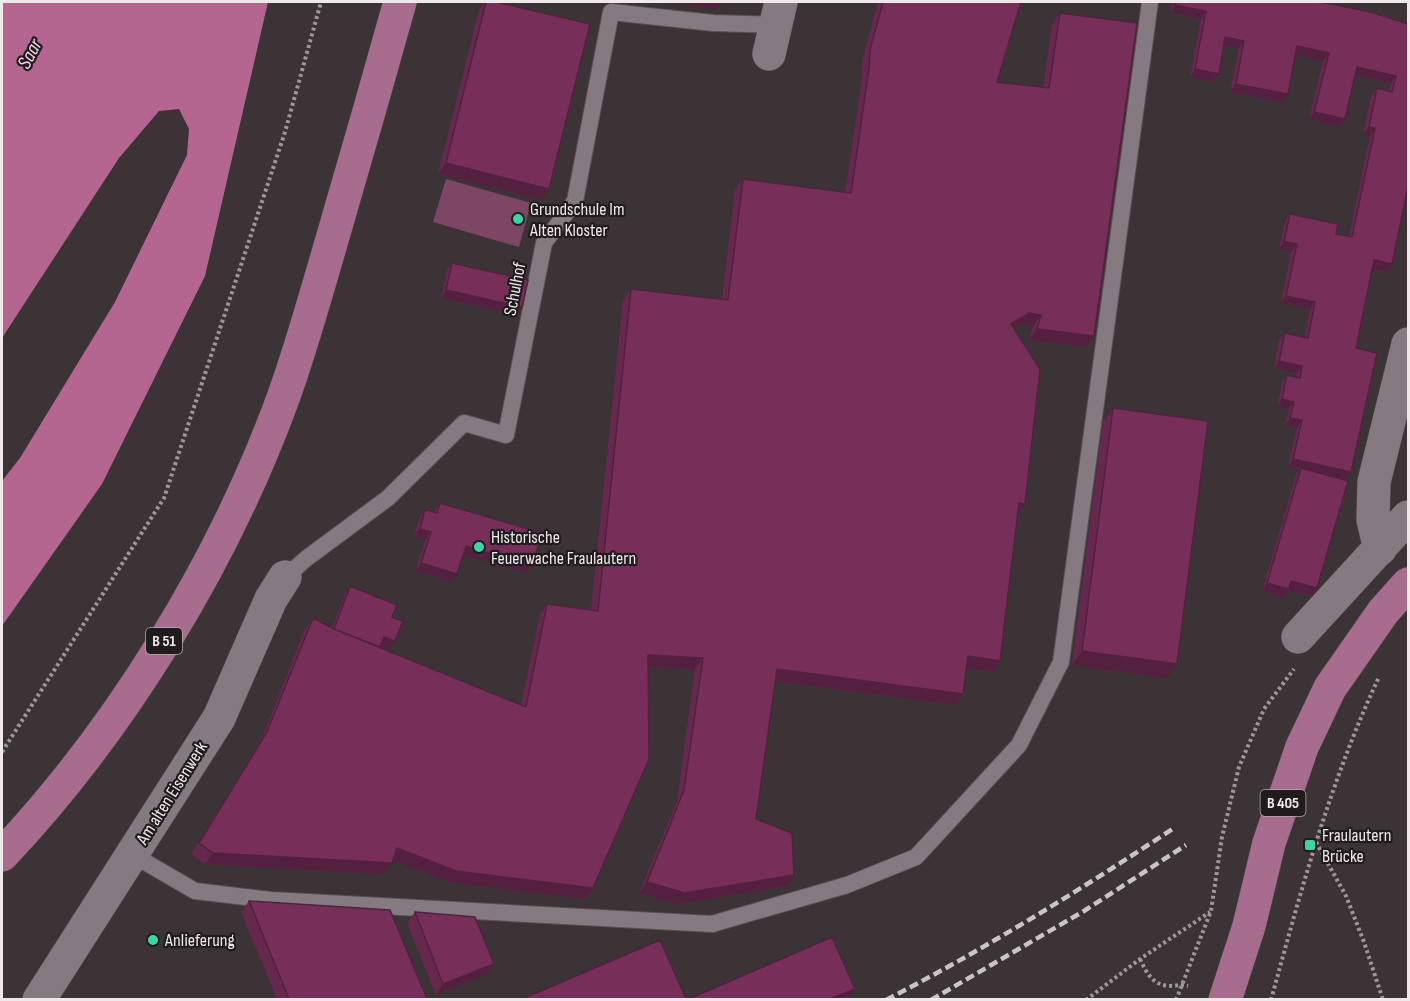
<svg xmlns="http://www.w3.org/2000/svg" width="1410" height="1001" viewBox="0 0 1410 1001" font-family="'Sofia Sans Condensed',sans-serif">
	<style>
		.green { fill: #7d4664 }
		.water { fill: #b46691 }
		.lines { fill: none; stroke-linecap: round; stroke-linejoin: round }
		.service-casing { stroke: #585054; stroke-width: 18 }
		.minor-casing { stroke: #585054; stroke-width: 34 }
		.primary-casing { stroke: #585054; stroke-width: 34 }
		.path { stroke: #9e979a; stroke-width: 4; stroke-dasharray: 3 3; stroke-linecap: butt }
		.service { stroke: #857a80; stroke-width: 16 }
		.minor { stroke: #857a80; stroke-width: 33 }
		.primary { stroke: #a86d8e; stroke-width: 33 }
		.rail { stroke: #cac4c6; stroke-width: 4.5; stroke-dasharray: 9 4.5; stroke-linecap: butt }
		.wall { fill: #66284d }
		.shaded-wall { fill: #53213f }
		.building { fill: #772f5a; stroke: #53213f; stroke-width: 1.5 }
		.poi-dot { fill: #3dd4a3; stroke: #201c1e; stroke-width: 2 }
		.labels { text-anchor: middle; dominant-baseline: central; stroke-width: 4.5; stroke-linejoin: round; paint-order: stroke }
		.shield { fill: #201c1e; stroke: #b1acae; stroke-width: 1.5 }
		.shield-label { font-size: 16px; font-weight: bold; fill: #efe9eb }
		.poi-label { font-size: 18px; fill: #efe9eb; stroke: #201c1e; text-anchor: start }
		.street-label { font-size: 18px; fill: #efe9eb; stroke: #201c1e }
		.water-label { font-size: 20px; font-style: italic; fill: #fed1e8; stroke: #201c1e }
	</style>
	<rect width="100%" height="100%" fill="#3c3337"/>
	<path class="green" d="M446 179 531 203 519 247 433 222Z"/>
	<path class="water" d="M2 2H268L205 276 102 484 2 626V481L20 458 115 302 187 155 189 129 179 109 159 111 119 158 2 338Z"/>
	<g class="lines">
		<g class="service-casing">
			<path id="service" d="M285 577 307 558 388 498 464 423 506 435 544 243 575 201 611 12 713 23 776 25
				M133 855 195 891 271 900 712 924 847 885 916 857 1019 745 1061 662 1150 2"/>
		</g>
		<g class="minor-casing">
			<path id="minor" d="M769 54 781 2
				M1380 549 1373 520 1374 482 1408 344
				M1298 637 1408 517
				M39 1000 219 718 271 599 285 577"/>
		</g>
		<g class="primary-casing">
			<path id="primary" d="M2 855C121 729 222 564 282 401 300 352 314 301 329 250 353 167 377 85 400 2
				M1225 1000 1249 926 1269 843 1302 747 1330 688 1383 612 1408 584"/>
		</g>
		<path class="path" d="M2 752 164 498 285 132 321 2
			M1316 842 1346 896 1364 942 1383 1000
			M1140 959C1146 972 1152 984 1168 986 1175 986 1181 984 1188 986
			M1086 1000 1140 959 1210 912
			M1176 1000 1211 911 1222 837 1239 767 1264 709 1294 669
			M1271 1000C1301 890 1331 779 1379 677"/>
		<use href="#service" class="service"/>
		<use href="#minor" class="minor"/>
		<use href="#primary" class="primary"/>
		<path class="rail" d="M886 1000C985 949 1080 890 1174 828
			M931 1000 1084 911 1186 845"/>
	</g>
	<path class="wall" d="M485 2H496L542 200 438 174 479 10Z
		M878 2H1021L997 82 1043 88 1052 24 1060 13 1094 336 1086 347 1029 340 1033 326 1021 324 1014 328 1018 513 1000 661 993 672 966 668 955 705 775 681 756 819 786 886 677 904 639 893 677 801 695 669 648 667 593 888 585 899 449 882 393 860 384 874 205 864 191 854 260 743 305 629 313 618 332 628 345 594 350 586 392 617 389 649 381 645 380 647 521 705 540 615 547 604 591 610 623 300 631 289 722 299 735 190 743 179 845 193 862 79V61Z
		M1172 2H1321L1408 24 1392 264 1387 272 1372 269 1356 348 1351 472 1345 479 1323 474 1317 588 1311 596 1289 590 1284 597 1262 591 1296 475 1300 469 1288 466 1297 427 1285 425 1289 409 1277 407 1282 383 1287 375 1296 377 1297 373 1274 368 1279 341 1285 333 1304 338 1310 309 1281 303 1291 252 1279 249 1285 221 1290 214 1336 234 1349 236 1370 136 1363 134 1371 96 1377 88 1389 91 1391 83 1355 75 1345 119 1339 127 1309 119 1323 61 1296 55 1283 102 1230 92 1239 48 1224 45 1219 74 1213 82 1190 77 1201 19 1170 12Z
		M452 263 522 307 517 314 441 298 447 270Z
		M1113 408 1167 678 1072 665 1103 422Z
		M440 503 532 566 527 573 463 554 452 581 416 571 425 540 414 536 420 517 425 509 434 512Z
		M249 901 427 999H277L241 912Z
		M415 912 486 975 436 995 407 923Z"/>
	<path class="shaded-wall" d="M679 2H722L716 10Z
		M1175 5 1206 11 1201 19 1170 12Z
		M1225 37 1244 41 1239 48 1220 45Z
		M1297 46 1329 53 1323 61 1292 54Z
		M1357 67 1396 76 1391 83 1352 74Z
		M1195 69 1219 74 1213 82 1190 77Z
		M1236 84 1288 94 1283 102 1230 92Z
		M1314 112 1345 119 1339 127 1309 119Z
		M1369 127 1375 128 1370 136 1363 134Z
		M446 163 549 189 542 200 438 174Z
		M1284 241 1297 244 1291 252 1279 249Z
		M1374 260 1392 264 1387 272 1369 268Z
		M446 290 522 307 517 314 441 298Z
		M1286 296 1315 302 1310 309 1281 303Z
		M1029 313 1041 315 1033 326 1021 324 1003 335 1011 324Z
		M1037 329 1094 336 1086 347 1029 340Z
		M1279 361 1302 366 1297 373 1274 368Z
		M1282 399 1294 402 1289 409 1277 407Z
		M1290 418 1302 420 1297 427 1285 425Z
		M1293 459 1351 472 1345 479 1288 466Z
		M1019 503 1025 504 1017 514Z
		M420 529 431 532 425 540 414 536Z
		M466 546 532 566 527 573 460 554Z
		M421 563 457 574 452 581 416 571Z
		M1291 581 1317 588 1311 596 1289 590 1284 597 1262 591 1267 583Z
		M384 637 395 641 389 649 379 645Z
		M1082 651 1177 664 1167 678 1072 665Z
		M648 655 703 658 695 669 640 666Z
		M968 656 1000 661 993 672 960 667Z
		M777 669 963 694 955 705 769 680Z
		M397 848 593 888 585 899 449 882 389 859Z
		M213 853 392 863 384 874 205 864Z
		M794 875 786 886 677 904 639 893 647 882Z
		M494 964 486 975 436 995 443 984Z
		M855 989 847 999H830Z"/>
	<path class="building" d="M486 2H496L590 24 549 189 446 163Z
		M883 2H1021L997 82 1049 88 1060 13 1137 23 1094 336 1037 329 1041 315 1029 313 1011 324 1040 369 1025 504 1019 503 1000 661 968 656 963 694 777 669 756 819 792 833 794 875 685 893 647 882 684 790 703 658 648 655 649 759 593 888 456 871 397 848 392 863 213 853 199 843 267 732 313 618 334 629 526 707 547 604 598 611 631 289 728 300 743 179 851 193 869 68 870 50Z
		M1176 2H1321L1371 12 1408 24V187L1392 264 1374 260 1356 348 1377 353 1351 472 1293 459 1302 420 1290 418 1294 402 1282 399 1287 375 1300 378 1302 366 1279 361 1285 333 1308 338 1315 302 1286 296 1297 244 1284 241 1290 214 1338 224 1336 234 1352 237 1375 128 1369 127 1377 88 1392 92 1396 76 1357 67 1345 119 1314 112 1329 53 1297 46 1288 94 1236 84 1244 41 1225 37 1219 74 1195 69 1206 11 1175 5Z
		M452 263 528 280 522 307 446 290Z
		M1113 408 1208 421 1177 664 1082 651Z
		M1301 468 1348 481 1317 588 1291 581 1289 589 1267 583Z
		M440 503 542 533 532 566 466 546 457 574 421 563 431 532 420 529 425 509 437 513Z
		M350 586 397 605 392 617 403 621 395 641 384 637 380 647 334 629Z
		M249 901 390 910 427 999H289Z
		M415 912 475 917 494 964 443 984Z
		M832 937 855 989 830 999H689Z
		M660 940 686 999H522Z"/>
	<g class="poi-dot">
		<circle cx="518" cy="219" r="6"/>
		<circle cx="479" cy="547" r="6"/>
		<rect x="1304" y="839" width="12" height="12" rx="3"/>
		<circle cx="153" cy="940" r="6"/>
	</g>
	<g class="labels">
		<g class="shield">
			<rect x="146" y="628" width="36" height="26" rx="4.5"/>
			<rect x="1260.5" y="790" width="45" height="26" rx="4.5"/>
		</g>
		<g class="shield-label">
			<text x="164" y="641">B 51</text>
			<text x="1283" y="803">B 405</text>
		</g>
		<g class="poi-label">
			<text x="530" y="209">Grundschule Im<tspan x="530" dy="21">Alten Kloster</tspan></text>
			<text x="491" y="537">Historische<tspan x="491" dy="21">Feuerwache Fraulautern</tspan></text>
			<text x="1322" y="835">Fraulautern<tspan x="1322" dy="21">Brücke</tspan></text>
			<text x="165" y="940">Anlieferung</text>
		</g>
		<g class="street-label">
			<text transform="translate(515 289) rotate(-79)">Schulhof</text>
			<text transform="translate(172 793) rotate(-58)">Am alten Eisenwerk</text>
		</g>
		<g class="water-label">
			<text transform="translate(30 54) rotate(-62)">Saar</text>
		</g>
	</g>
	<rect width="1410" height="1001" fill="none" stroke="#efe9eb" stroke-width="6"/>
</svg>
